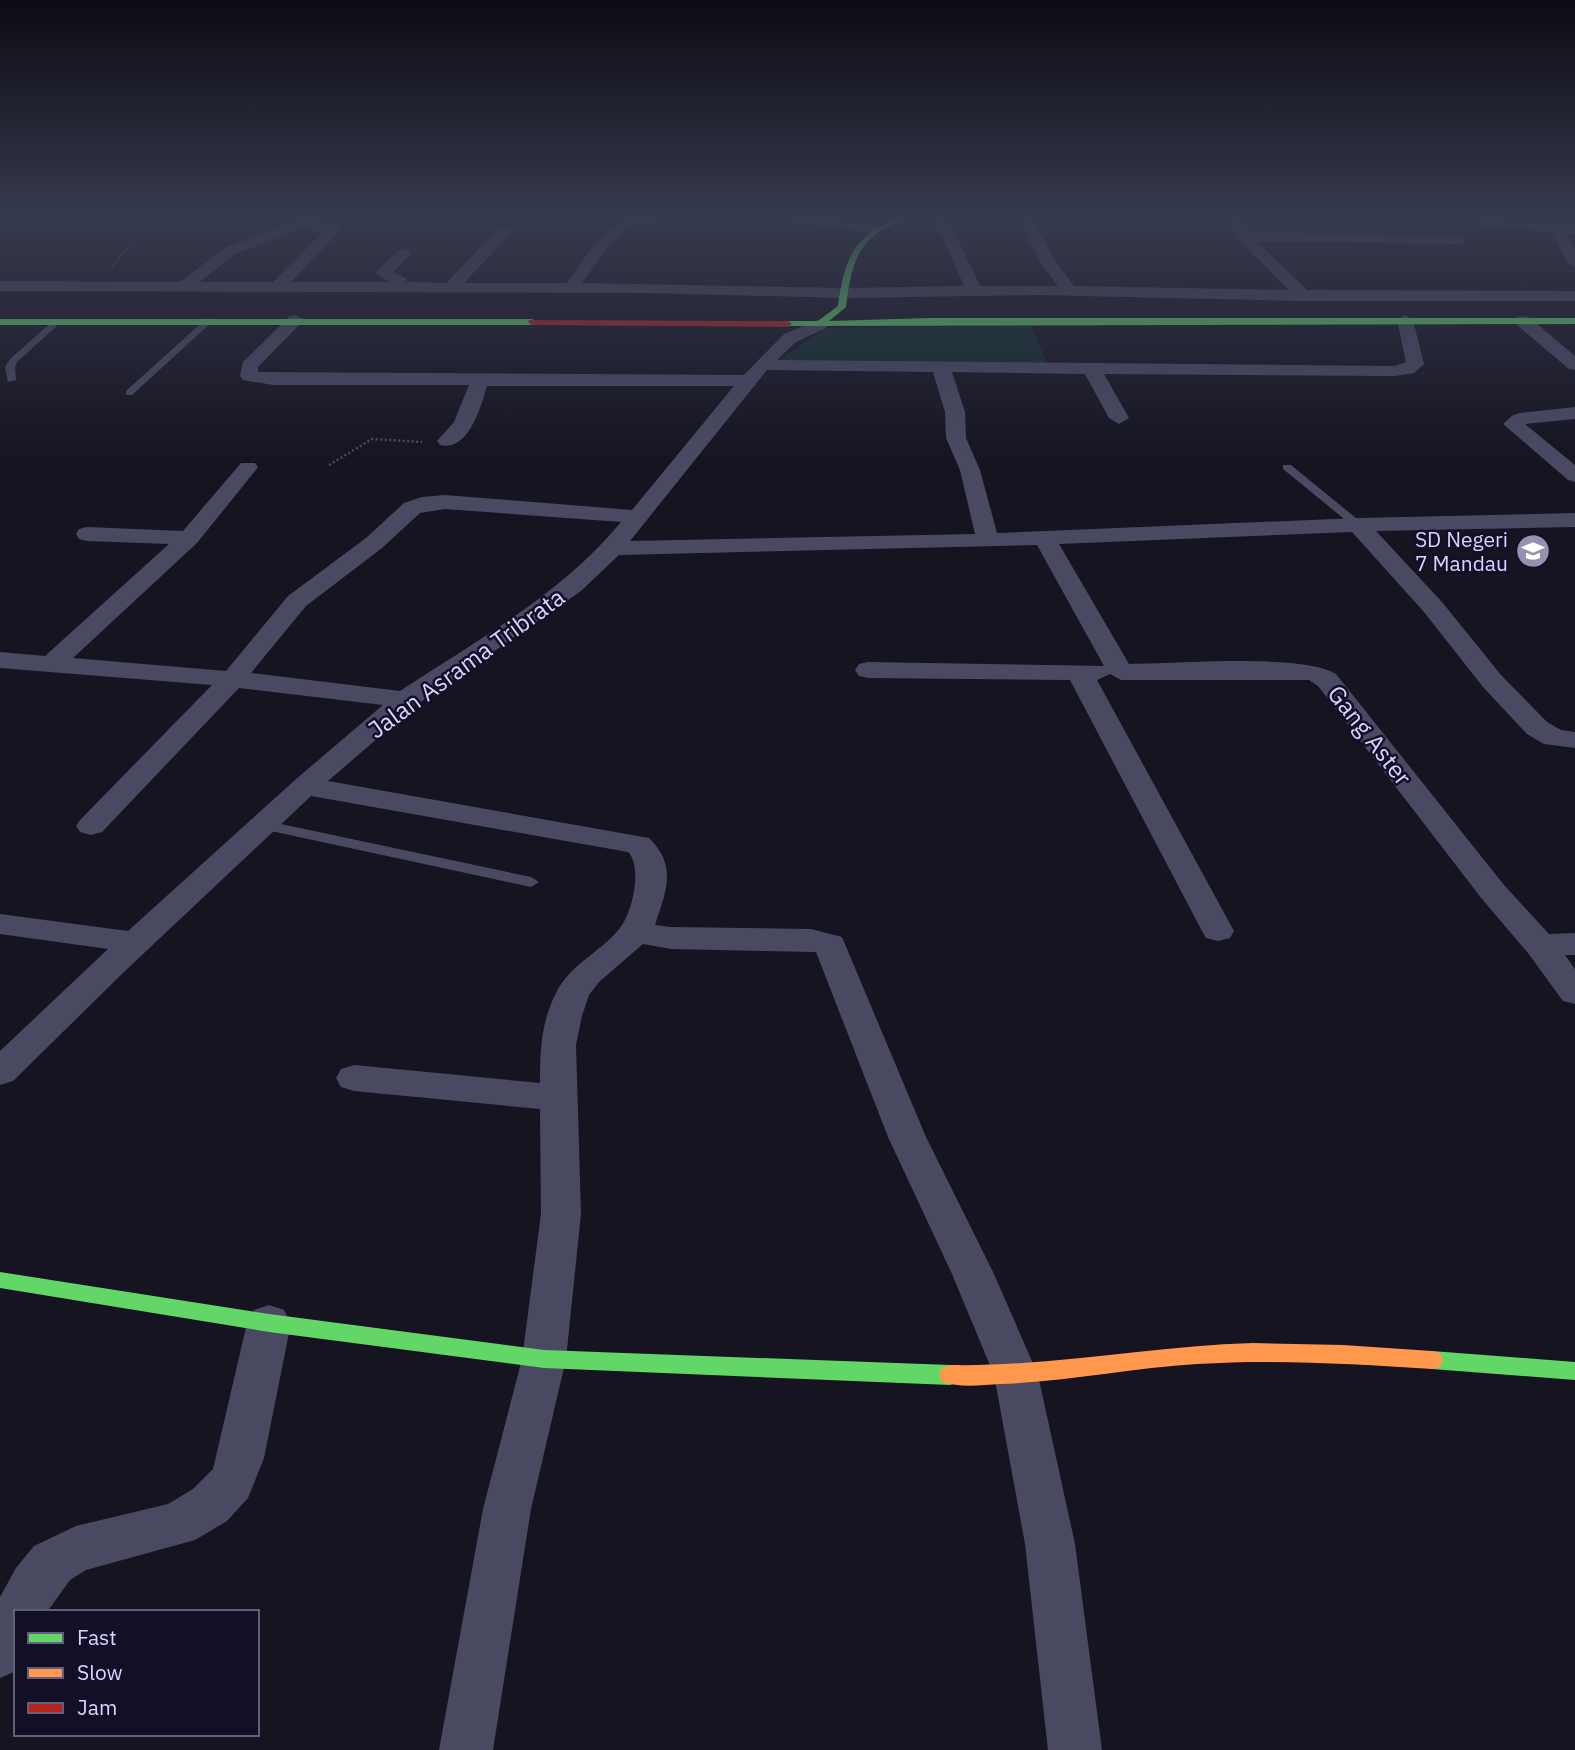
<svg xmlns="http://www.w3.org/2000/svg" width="1575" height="1750" viewBox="0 0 1575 1750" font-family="'IBM Plex Sans',sans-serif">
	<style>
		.green { fill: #132c2d }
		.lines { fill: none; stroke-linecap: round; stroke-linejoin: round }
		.path { stroke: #44505f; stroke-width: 2.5; stroke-dasharray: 2 2.5; stroke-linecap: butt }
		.lane { fill: #4a4962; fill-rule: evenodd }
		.street { fill: #4a4962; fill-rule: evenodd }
		.fast { fill: #63d668; fill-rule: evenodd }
		.slow { fill: #ff974d; fill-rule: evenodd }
		.jam { fill: #b3261e; fill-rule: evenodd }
		.labels { text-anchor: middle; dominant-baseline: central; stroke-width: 5; stroke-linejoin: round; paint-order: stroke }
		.far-poi-label { font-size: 21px; fill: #d9d4ff; stroke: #130f26; text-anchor: end }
		.street-label { font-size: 24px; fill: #d9d4ff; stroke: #130f26 }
	</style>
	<rect width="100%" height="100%" fill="#161421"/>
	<path class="green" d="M1031 326 1047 363H774L826 328Z"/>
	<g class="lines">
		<path class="path" d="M83 219 80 224 83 226 123 231 136 239 111 267
			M329 465 372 439 422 442"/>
		<path class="lane" d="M207 318 214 320 132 395H126V391Z
			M54 320 61 322 17 362 15 367 16 380 8 382 5 367 10 359Z
			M1283 465H1291L1362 523V527H1354L1283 469Z
			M262 820 531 877 539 882 531 887 257 828 254 825 257 822Z"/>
		<path class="street" d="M313 214H332L330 217 316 222 339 227 341 230 291 282H390L375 273 399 250 404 248 412 253 393 272 406 278 407 282 446 283 500 228H510L512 231 510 234 464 283H567C598 239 609 214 668 214 659 227 641 220 628 228 609 242 596 264 582 283L846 288 964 286 944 239 929 214H943L958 239 980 286H1058L1039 260 1021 223 1028 219 1035 223 1054 259 1074 286 1289 290 1238 239 1227 214H1241L1249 232 1460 236 1467 240 1460 244 1256 241 1307 290 1575 291V301H1304L1040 295 846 298 652 293 0 291V281L180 282 225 248ZM304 228 323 232 273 282H200L235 254Z
			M756 214H791L873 225 880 229 873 233 763 218Z
			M1483 218 1575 226V234H1567L1575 248V267L1567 262 1552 232 1478 225 1476 222Z
			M296 315 304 320 258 367V372L744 375 784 334 820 319 826 320 828 324 826 328 796 342 777 360 1395 366 1406 362 1397 320 1405 315 1413 320 1424 364 1414 373 1395 376 1104 374 1129 418 1119 424 1109 418 1085 374 952 372 965 412 966 438 980 470 997 533 1358 518 1575 513V527L1376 531 1442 602 1501 675 1547 722 1561 730 1575 732V748L1544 744 1527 734 1483 687 1424 612 1352 532 1059 544 1129 664C1175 664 1302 653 1336 674L1504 885 1549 934 1575 933V955H1565L1575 969V1004L1563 1001 1528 953 1482 899 1318 686 1309 680H1121L1110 674 1097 680 1234 931 1230 938 1218 941 1206 938 1202 931 1070 680 868 678 859 676 855 670 859 664 868 662 1104 666 1037 545 619 555 581 591 415 706 328 781 649 838C678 866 666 891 655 925L671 927 811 929 842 937 926 1137 994 1274 1038 1375 1075 1544 1102 1750H1048L1025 1544 994 1375 952 1274 888 1137 816 952 671 949 643 944 599 982 589 995 582 1016 576 1045 581 1214 566 1359 531 1509 493 1750H439L483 1509 522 1359 541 1214 540 1109 354 1091 341 1087 336 1078 341 1069 354 1065 540 1083C540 1051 541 1022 556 993 570 964 600 953 620 928 632 914 643 867 628 852L311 796 125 971 13 1081 0 1085V1051L108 949 0 934V914L128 931 295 780 383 705 239 688 102 832 91 835 80 832 76 826 80 820 212 685 0 668V652L45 656 169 544 87 541 79 539 76 534 79 529 87 527 183 531 241 463H255L258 467 255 471 197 543 73 658 226 671 288 596 366 538 404 503 422 497 445 495 632 510 734 386H487C481 406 469 452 440 445L437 441 454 422 469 385H273L243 380 240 376 243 362 290 316ZM767 370 933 372 945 412 946 438 960 470 975 534 630 541ZM445 509 621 522C562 594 477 640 400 691L251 673 306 606 382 548 420 513Z
			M1523 316 1529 317 1575 356V370L1569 369 1517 325 1515 321 1517 317Z
			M1575 407V419L1525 424 1575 465V482L1568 480 1503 424 1513 415 1520 413Z
			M269 1305 284 1310 291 1323 264 1458 248 1498 227 1521 195 1540 86 1570 70 1580 47 1612H16V1671L0 1678V1597L16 1568 34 1546 76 1526 168 1504 193 1489 213 1469 247 1323 254 1310Z"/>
		<path class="fast" d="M906 214H915C905 220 894 224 884 229 854 246 850 275 846 307L829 321 929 318H1575V324L785 326V322L788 321H818L838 306C845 253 856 234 906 214Z
			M0 319H532L536 322 532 325H0Z
			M0 1272 269 1314 544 1350 950 1365 958 1368 961 1375 958 1382 950 1385 544 1368 269 1332 0 1288Z
			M1432 1351 1575 1362V1380L1432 1369 1424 1367 1421 1360 1424 1353Z"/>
		<path class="slow" d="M1253 1343 1343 1345 1432 1351 1440 1353 1443 1360 1440 1367 1432 1369C1354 1364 1276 1359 1197 1364 1131 1368 1066 1382 1000 1384 982 1385 960 1388 942 1382L939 1375 942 1368 950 1365C1052 1367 1152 1346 1253 1343Z"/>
		<path class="jam" d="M529 320 788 321 792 324 788 327 532 325 528 322Z"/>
	</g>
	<linearGradient id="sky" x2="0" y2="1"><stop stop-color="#0c0b12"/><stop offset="0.47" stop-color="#363a4e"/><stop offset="1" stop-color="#363a4e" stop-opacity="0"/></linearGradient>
	<rect width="1575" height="458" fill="url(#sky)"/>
	<defs>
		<g id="school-disc" transform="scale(1.75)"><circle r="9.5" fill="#9591b1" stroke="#130f26"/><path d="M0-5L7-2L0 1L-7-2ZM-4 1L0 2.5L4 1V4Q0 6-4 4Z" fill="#fff"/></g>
	</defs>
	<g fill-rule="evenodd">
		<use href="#school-disc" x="1533" y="551"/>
	</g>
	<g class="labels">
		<g class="far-poi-label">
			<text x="1508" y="539">SD Negeri<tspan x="1508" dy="24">7 Mandau</tspan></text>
		</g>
		<g class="street-label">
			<text transform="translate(466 663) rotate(-36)">Jalan Asrama Tribrata</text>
			<text transform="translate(1370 735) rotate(52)">Gang Aster</text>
		</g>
	</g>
	<rect x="14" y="1610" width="245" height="126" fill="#130f26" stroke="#625e7d" stroke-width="2"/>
	<rect x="28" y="1633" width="35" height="10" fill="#63d668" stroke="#625e7d" stroke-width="2"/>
	<text x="77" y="1645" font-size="21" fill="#d9d4ff">Fast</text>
	<rect x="28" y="1668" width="35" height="10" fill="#ff974d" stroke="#625e7d" stroke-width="2"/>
	<text x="77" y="1680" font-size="21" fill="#d9d4ff">Slow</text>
	<rect x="28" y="1703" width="35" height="10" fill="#b3261e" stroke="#625e7d" stroke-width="2"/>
	<text x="77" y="1715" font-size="21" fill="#d9d4ff">Jam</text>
</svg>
